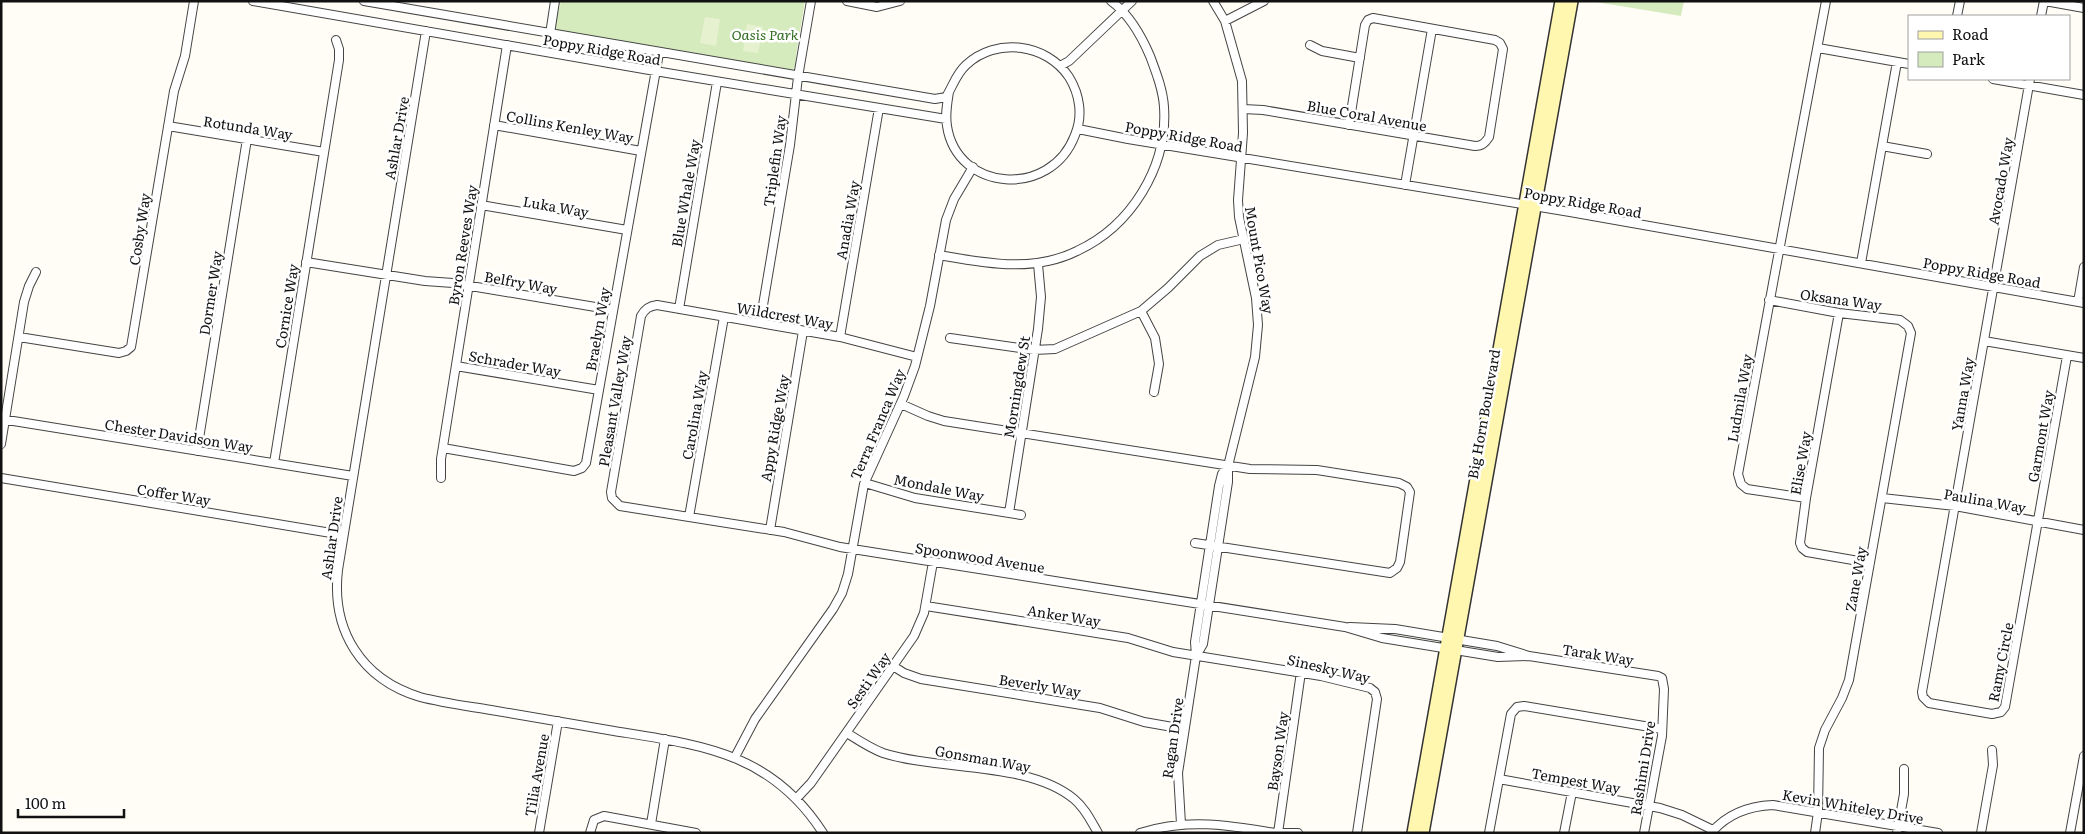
<svg xmlns="http://www.w3.org/2000/svg" width="2085" height="834" viewBox="0 0 2085 834" font-family="Literata,serif">
	<style>
		.green { fill: #d5ebbd }
		.pitch { fill: #e6f2cf }
		.lines { fill: none; stroke-linecap: round; stroke-linejoin: round }
		.street-casing { stroke: #444; stroke-width: 10 }
		.secondary-casing { stroke: #333; stroke-width: 14 }
		.street { stroke: #fff; stroke-width: 8 }
		.secondary { stroke: #fff6b0; stroke-width: 11 }
		.labels { text-anchor: middle; dominant-baseline: central; stroke-width: 5; stroke-linejoin: round; paint-order: stroke }
		.park-label { font-size: 14px; font-style: italic; fill: #2f6b1f; stroke: #fff }
		.street-label { font-size: 14px; fill: #111; stroke: #fff }
	</style>
	<rect width="100%" height="100%" fill="#fffdf5"/>
	<path class="green" d="M561 1H805L796 56V65L792 71 558 32 555 25Z
		M1590 1H1684L1681 16Z"/>
	<path class="pitch" d="M705 17 720 19 716 46 700 43Z
		M747 24 763 27 758 53 743 51Z"/>
	<g class="lines">
		<g class="street-casing">
			<path id="street" d="M253 1 655 71 946 119
				M364 1 935 99 946 97C953 86 956 74 966 65 996 37 1046 43 1069 77 1080 95 1083 116 1075 135 1051 199 957 192 947 126 945 114 947 104 949 92
				M847 1 877 7 900 1
				M2045 1 2084 8
				M1957 16 1960 1
				M2041 16 2044 1
				M1225 21 1264 1
				M426 31 338 570C331 630 361 679 420 697 443 703 467 706 491 710 532 717 573 724 614 731 701 745 771 752 823 833
				M550 34 555 1
				M1310 45 1322 51 1360 58
				M1818 48 1909 64
				M1060 66 1069 61 1132 1
				M1993 79 2084 95
				M2030 79 1922 692 1923 697 1929 703 1992 714 2001 712 2005 707 2067 356
				M1243 109 1263 110 1475 146C1482 146 1485 143 1489 137L1503 49 1500 43 1495 40 1373 18 1368 20 1365 25 1349 125
				M494 125 641 151
				M168 126 324 152
				M1078 129 1128 139 1570 212 2084 303
				M1882 146 1927 154
				M1405 185 1432 29
				M481 205 627 230
				M939 255C985 263 1033 273 1077 251 1131 226 1168 167 1164 107 1163 90 1156 72 1150 56 1141 35 1129 14 1111 1
				M306 262 425 281 453 283 613 310
				M1861 263 1897 62
				M1769 300 1839 313 1900 320 1908 326 1911 333 1849 680 1842 698 1825 730 1819 748 1818 812 1815 833
				M2078 302 2084 267
				M679 309 717 82
				M1141 311 1155 338 1159 364 1154 392
				M1839 313 1806 498 1800 543 1802 548 1807 552 1870 563
				M760 323 790 145 798 77 811 1
				M19 337 119 353 126 351 131 347 174 91 185 56 194 1
				M840 337 879 108
				M950 338 1034 350 1055 349 1141 311 1168 288 1200 256 1218 245 1244 239
				M1984 341 2084 358
				M917 357 840 337 657 305C649 306 645 309 641 316L611 492 612 498 620 506 784 532 840 547 1345 627 1382 638 1498 657 1529 656
				M456 366 599 390
				M901 404 928 416 944 421 1250 469 1317 470 1399 483 1407 487 1410 492 1400 562 1397 568 1390 573 1195 543
				M1 419 353 476
				M1 444 24 302 29 286 36 272
				M443 448 574 471 582 468 586 463 659 53
				M197 451 247 139
				M274 463 339 60V49L336 40
				M1 478 343 535
				M441 478V459L507 45
				M865 483 915 498 1021 515
				M1806 498 1747 489 1741 484 1738 474C1766 316 1797 159 1826 1
				M1882 498 1955 506 2084 530
				M1009 513 1038 329 1041 297 1038 264
				M689 517 724 317
				M770 530 803 331
				M926 606 1128 638 1173 652 1321 676 1370 688 1375 692 1377 699 1357 833
				M1350 627 1395 629 1497 646 1529 656 1658 676 1662 678 1664 689 1662 736 1644 833
				M1196 656 1203 644 1228 482V466L1255 357 1258 325 1256 298 1239 217 1238 200 1243 133 1242 81 1225 21 1213 1
				M893 666 904 673 921 679 1100 708 1144 722 1184 729
				M847 733C858 740 870 748 883 753 939 771 1028 761 1074 799 1085 808 1091 821 1098 833
				M735 757 755 719 833 609 842 593 848 574 864 484 904 396 915 366 930 306 946 220 954 199 973 167
				M1499 779 1660 808 1682 815 1713 830
				M796 799 811 783 914 636 924 613 933 562
				M651 824 665 739
				M1181 824 1178 773 1196 656 1195 642 1219 486 1222 474 1228 466
				M539 833 558 721
				M590 833 594 820 604 816 696 833
				M1140 833C1186 818 1229 825 1275 833
				M1278 833 1301 672
				M1279 833H1298
				M1489 833 1511 714 1517 707 1524 706 1662 729
				M1564 833 1572 792
				M1711 833C1727 814 1749 806 1773 805L1938 833
				M1897 833 1904 794V769
				M1981 833 1993 765 1992 750
				M2070 833 2084 756"/>
		</g>
		<g class="secondary-casing">
			<path id="secondary" d="M1413 833 1561 1
				M1423 833 1572 1"/>
		</g>
		<use href="#street" class="street"/>
		<use href="#secondary" class="secondary"/>
	</g>
	<g class="labels">
		<g class="park-label">
			<text x="765" y="34">Oasis Park</text>
		</g>
		<g class="street-label">
			<text transform="translate(602 49) rotate(10)">Poppy Ridge Road</text>
			<text transform="translate(1367 115) rotate(10)">Blue Coral Avenue</text>
			<text transform="translate(570 126) rotate(10)">Collins Kenley Way</text>
			<text transform="translate(248 127) rotate(9)">Rotunda Way</text>
			<text transform="translate(1184 136) rotate(10)">Poppy Ridge Road</text>
			<text transform="translate(396 138) rotate(-80)">Ashlar Drive</text>
			<text transform="translate(774 161) rotate(-82)">Triplefin Way</text>
			<text transform="translate(2000 181) rotate(-80)">Avocado Way</text>
			<text transform="translate(685 193) rotate(-80)">Blue Whale Way</text>
			<text transform="translate(1583 202) rotate(10)">Poppy Ridge Road</text>
			<text transform="translate(556 206) rotate(10)">Luka Way</text>
			<text transform="translate(847 220) rotate(-80)">Anadia Way</text>
			<text transform="translate(139 229) rotate(-81)">Cosby Way</text>
			<text transform="translate(462 245) rotate(-81)">Byron Reeves Way</text>
			<text transform="translate(1260 260) rotate(80)">Mount Pico Way</text>
			<text transform="translate(1982 272) rotate(10)">Poppy Ridge Road</text>
			<text transform="translate(521 282) rotate(10)">Belfry Way</text>
			<text transform="translate(210 293) rotate(-81)">Dormer Way</text>
			<text transform="translate(1841 299) rotate(8)">Oksana Way</text>
			<text transform="translate(286 306) rotate(-81)">Cornice Way</text>
			<text transform="translate(785 315) rotate(10)">Wildcrest Way</text>
			<text transform="translate(597 329) rotate(-80)">Braelyn Way</text>
			<text transform="translate(515 363) rotate(10)">Schrader Way</text>
			<text transform="translate(1016 387) rotate(-81)">Morningdew St</text>
			<text transform="translate(1962 394) rotate(-80)">Yanna Way</text>
			<text transform="translate(1739 398) rotate(-80)">Ludmila Way</text>
			<text transform="translate(614 401) rotate(-80)">Pleasant Valley Way</text>
			<text transform="translate(1483 414) rotate(-80)">Big Horn Boulevard</text>
			<text transform="translate(694 415) rotate(-80)">Carolina Way</text>
			<text transform="translate(877 424) rotate(-67)">Terra Franca Way</text>
			<text transform="translate(774 428) rotate(-80)">Appy Ridge Way</text>
			<text transform="translate(179 435) rotate(9)">Chester Davidson Way</text>
			<text transform="translate(2040 436) rotate(-80)">Garmont Way</text>
			<text transform="translate(1800 463) rotate(-80)">Elise Way</text>
			<text transform="translate(939 487) rotate(11)">Mondale Way</text>
			<text transform="translate(174 494) rotate(9)">Coffer Way</text>
			<text transform="translate(1985 500) rotate(10)">Paulina Way</text>
			<text transform="translate(331 538) rotate(-82)">Ashlar Drive</text>
			<text transform="translate(980 557) rotate(9)">Spoonwood Avenue</text>
			<text transform="translate(1855 579) rotate(-80)">Zane Way</text>
			<text transform="translate(1064 615) rotate(9)">Anker Way</text>
			<text transform="translate(1598 654) rotate(9)">Tarak Way</text>
			<text transform="translate(2000 662) rotate(-79)">Ramy Circle</text>
			<text transform="translate(1329 668) rotate(13)">Sinesky Way</text>
			<text transform="translate(868 680) rotate(-55)">Sesti Way</text>
			<text transform="translate(1040 685) rotate(9)">Beverly Way</text>
			<text transform="translate(1172 738) rotate(-82)">Ragan Drive</text>
			<text transform="translate(1277 751) rotate(-82)">Bayson Way</text>
			<text transform="translate(983 758) rotate(10)">Gonsman Way</text>
			<text transform="translate(1642 768) rotate(-81)">Rashimi Drive</text>
			<text transform="translate(536 775) rotate(-80)">Tilia Avenue</text>
			<text transform="translate(1576 780) rotate(10)">Tempest Way</text>
			<text transform="translate(1853 806) rotate(10)">Kevin Whiteley Drive</text>
		</g>
	</g>
	<rect width="2085" height="834" fill="none" stroke="#111111" stroke-width="5"/>
	<rect x="1908" y="15" width="162" height="65" fill="#ffffff" stroke="#a0a0a0"/>
	<rect x="1918" y="31" width="25" height="8" fill="#fff6b0" stroke="#a0a0a0"/>
	<text x="1952" y="40" font-size="15" fill="#111111">Road</text>
	<rect x="1918" y="52" width="25" height="15" fill="#d5ebbd" stroke="#a0a0a0"/>
	<text x="1952" y="65" font-size="15" fill="#111111">Park</text>
	<path d="M18 809v8h106v-8" fill="none" stroke="#111111" stroke-width="2.5"/>
	<text x="25" y="809" font-size="15" fill="#111111" stroke="#ffffff" stroke-width="4" paint-order="stroke">100 m</text>
</svg>
